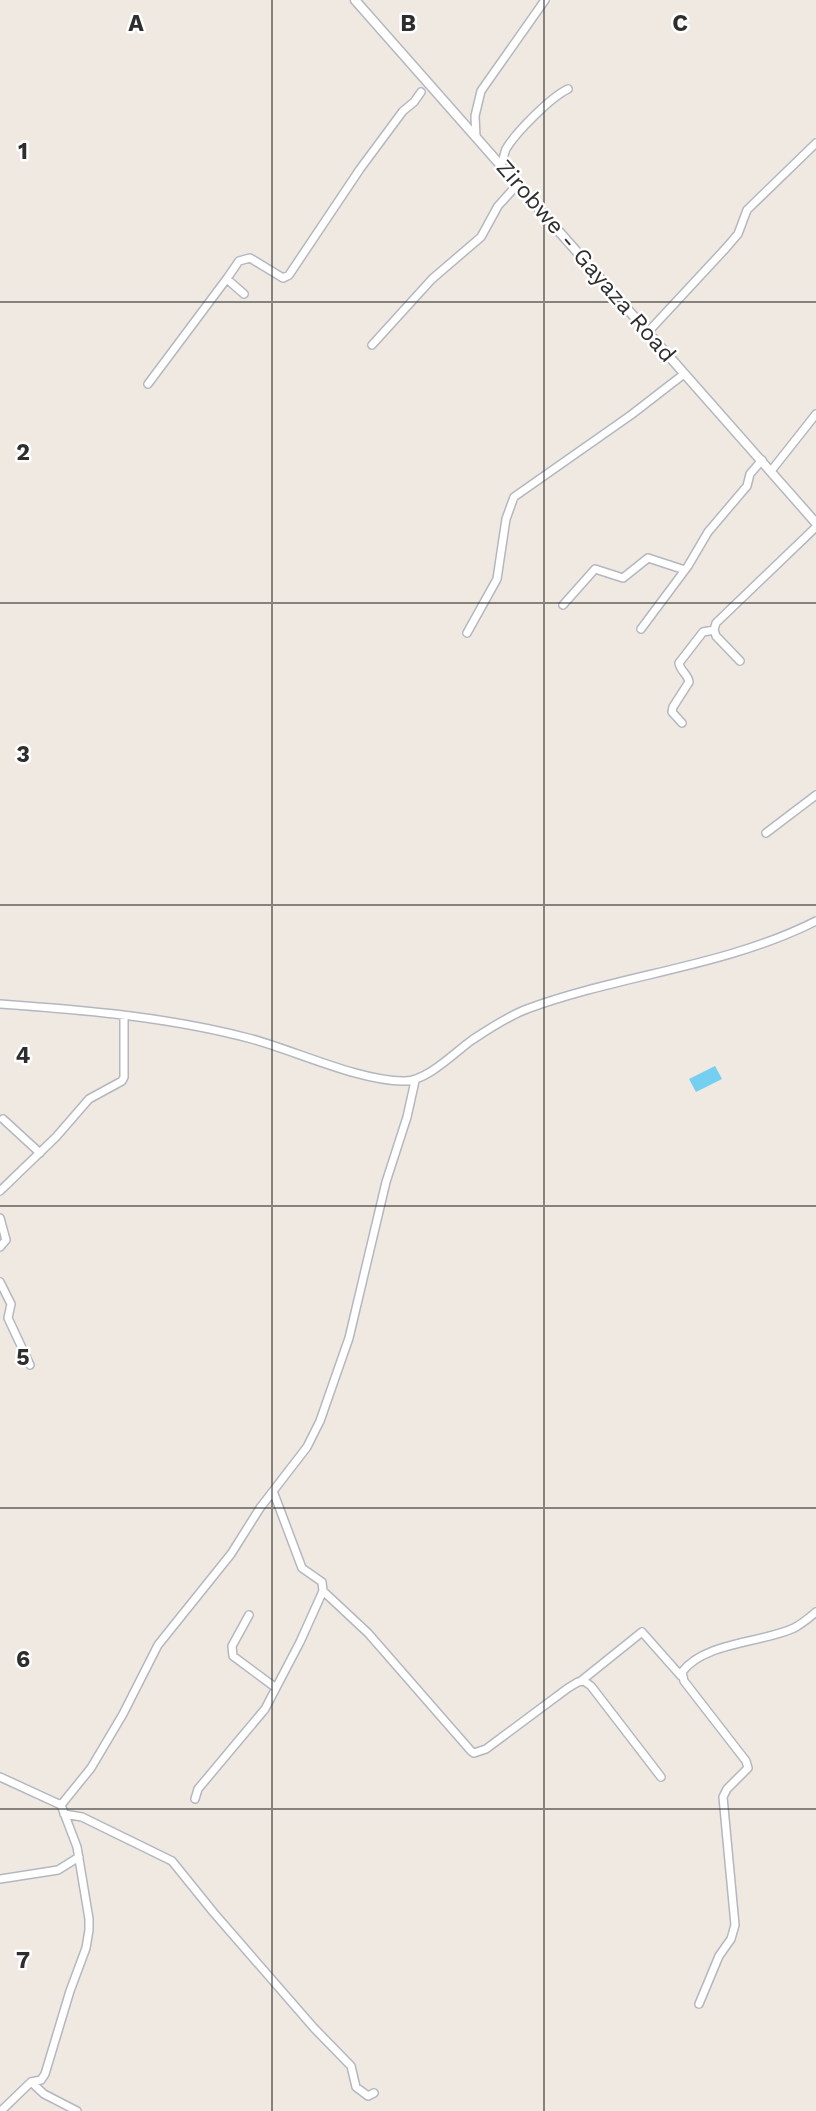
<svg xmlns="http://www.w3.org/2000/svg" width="816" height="2111" viewBox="0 0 816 2111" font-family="'Work Sans',sans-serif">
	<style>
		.water { fill: #75cff0 }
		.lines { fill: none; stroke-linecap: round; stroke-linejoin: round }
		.minor-casing { stroke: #b4b7c1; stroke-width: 10 }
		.tertiary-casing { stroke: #b4b7c1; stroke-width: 11 }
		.minor { stroke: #fff; stroke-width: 7 }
		.tertiary { stroke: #fff; stroke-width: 8 }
		.grid { fill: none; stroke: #2e2e2e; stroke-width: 2; stroke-opacity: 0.55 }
		.labels { text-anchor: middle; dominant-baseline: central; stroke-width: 5; stroke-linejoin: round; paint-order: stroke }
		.street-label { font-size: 23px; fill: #2e2e2e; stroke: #fff }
		.grid-label { font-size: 23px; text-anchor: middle; font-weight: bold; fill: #2e2e2e; stroke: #fff; stroke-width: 5; stroke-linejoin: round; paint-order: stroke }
	</style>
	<rect width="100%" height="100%" fill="#efe9e1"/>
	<path class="water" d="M715 1066 722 1079 696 1092 689 1079Z"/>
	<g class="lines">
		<g class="minor-casing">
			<path id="minor" d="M476 137 475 116 481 91 545 0
				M501 166C503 160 504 154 506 149 516 132 551 97 568 89
				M244 294 228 280V277L239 261 250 258 283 278 289 275 360 169 403 111 414 102 421 92
				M648 332 726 248 738 234 747 210 816 143
				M372 345 432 279 481 237 498 206 518 184
				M148 384 228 277
				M771 471 816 414
				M563 605 595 569 623 578 648 558 685 570
				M641 629 688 566 708 532 747 486 750 474 762 460
				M467 633 497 579 506 519 514 497 631 415 684 374
				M740 661 716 636 714 630 716 623 816 527
				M682 723 672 712 673 707 689 682C688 674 680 671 679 663L703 632 714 630
				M766 833 816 795
				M0 1004C84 1010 170 1017 252 1039 296 1051 362 1082 405 1081 427 1081 454 1053 472 1040 489 1029 508 1016 527 1009 622 974 725 967 816 921
				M3 1119 40 1153
				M0 1191 56 1137 89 1099 122 1081 124 1077V1016
				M0 1218 6 1240 0 1247
				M0 1282 11 1304 8 1318 30 1365
				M273 1491 302 1568 322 1582 323 1591 368 1633 471 1751 474 1753 486 1749 568 1688 578 1682 584 1681 591 1686 661 1777
				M249 1615 232 1646 233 1656 276 1688
				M581 1681 642 1632 681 1676
				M0 1777 61 1805 77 1847 89 1919V1930L86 1948 70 1991 45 2074 41 2080 31 2082 1 2111
				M195 1799 198 1789 265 1709 300 1642 323 1591
				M61 1805 91 1768 123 1714 158 1645 231 1554 260 1508 307 1447 320 1421 349 1338 386 1182 407 1117 415 1081
				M64 1814 82 1817 172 1861 214 1913 314 2028 351 2066 356 2087 368 2096 374 2093
				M0 1879 58 1870 79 1857
				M699 2004 719 1956 731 1939 735 1925 723 1797 727 1789 748 1768 746 1761 684 1681 682 1672C704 1642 762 1643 794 1628 802 1624 809 1618 816 1612
				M31 2082 44 2094 77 2111"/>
		</g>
		<g class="tertiary-casing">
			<path id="tertiary" d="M355 0 816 523"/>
		</g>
		<use href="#minor" class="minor"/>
		<use href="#tertiary" class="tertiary"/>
	</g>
	<path class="grid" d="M272 0V2111M544 0V2111M0 302H816M0 603H816M0 905H816M0 1206H816M0 1508H816M0 1809H816"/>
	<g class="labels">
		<g class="street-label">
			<text transform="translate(586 261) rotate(49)">Zirobwe - Gayaza Road</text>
		</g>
	</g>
	<g class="grid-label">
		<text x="136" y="31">A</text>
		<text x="408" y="31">B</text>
		<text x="680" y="31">C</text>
		<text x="23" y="159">1</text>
		<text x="23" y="460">2</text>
		<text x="23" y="762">3</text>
		<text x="23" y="1063">4</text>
		<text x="23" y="1365">5</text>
		<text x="23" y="1667">6</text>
		<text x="23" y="1968">7</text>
	</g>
</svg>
